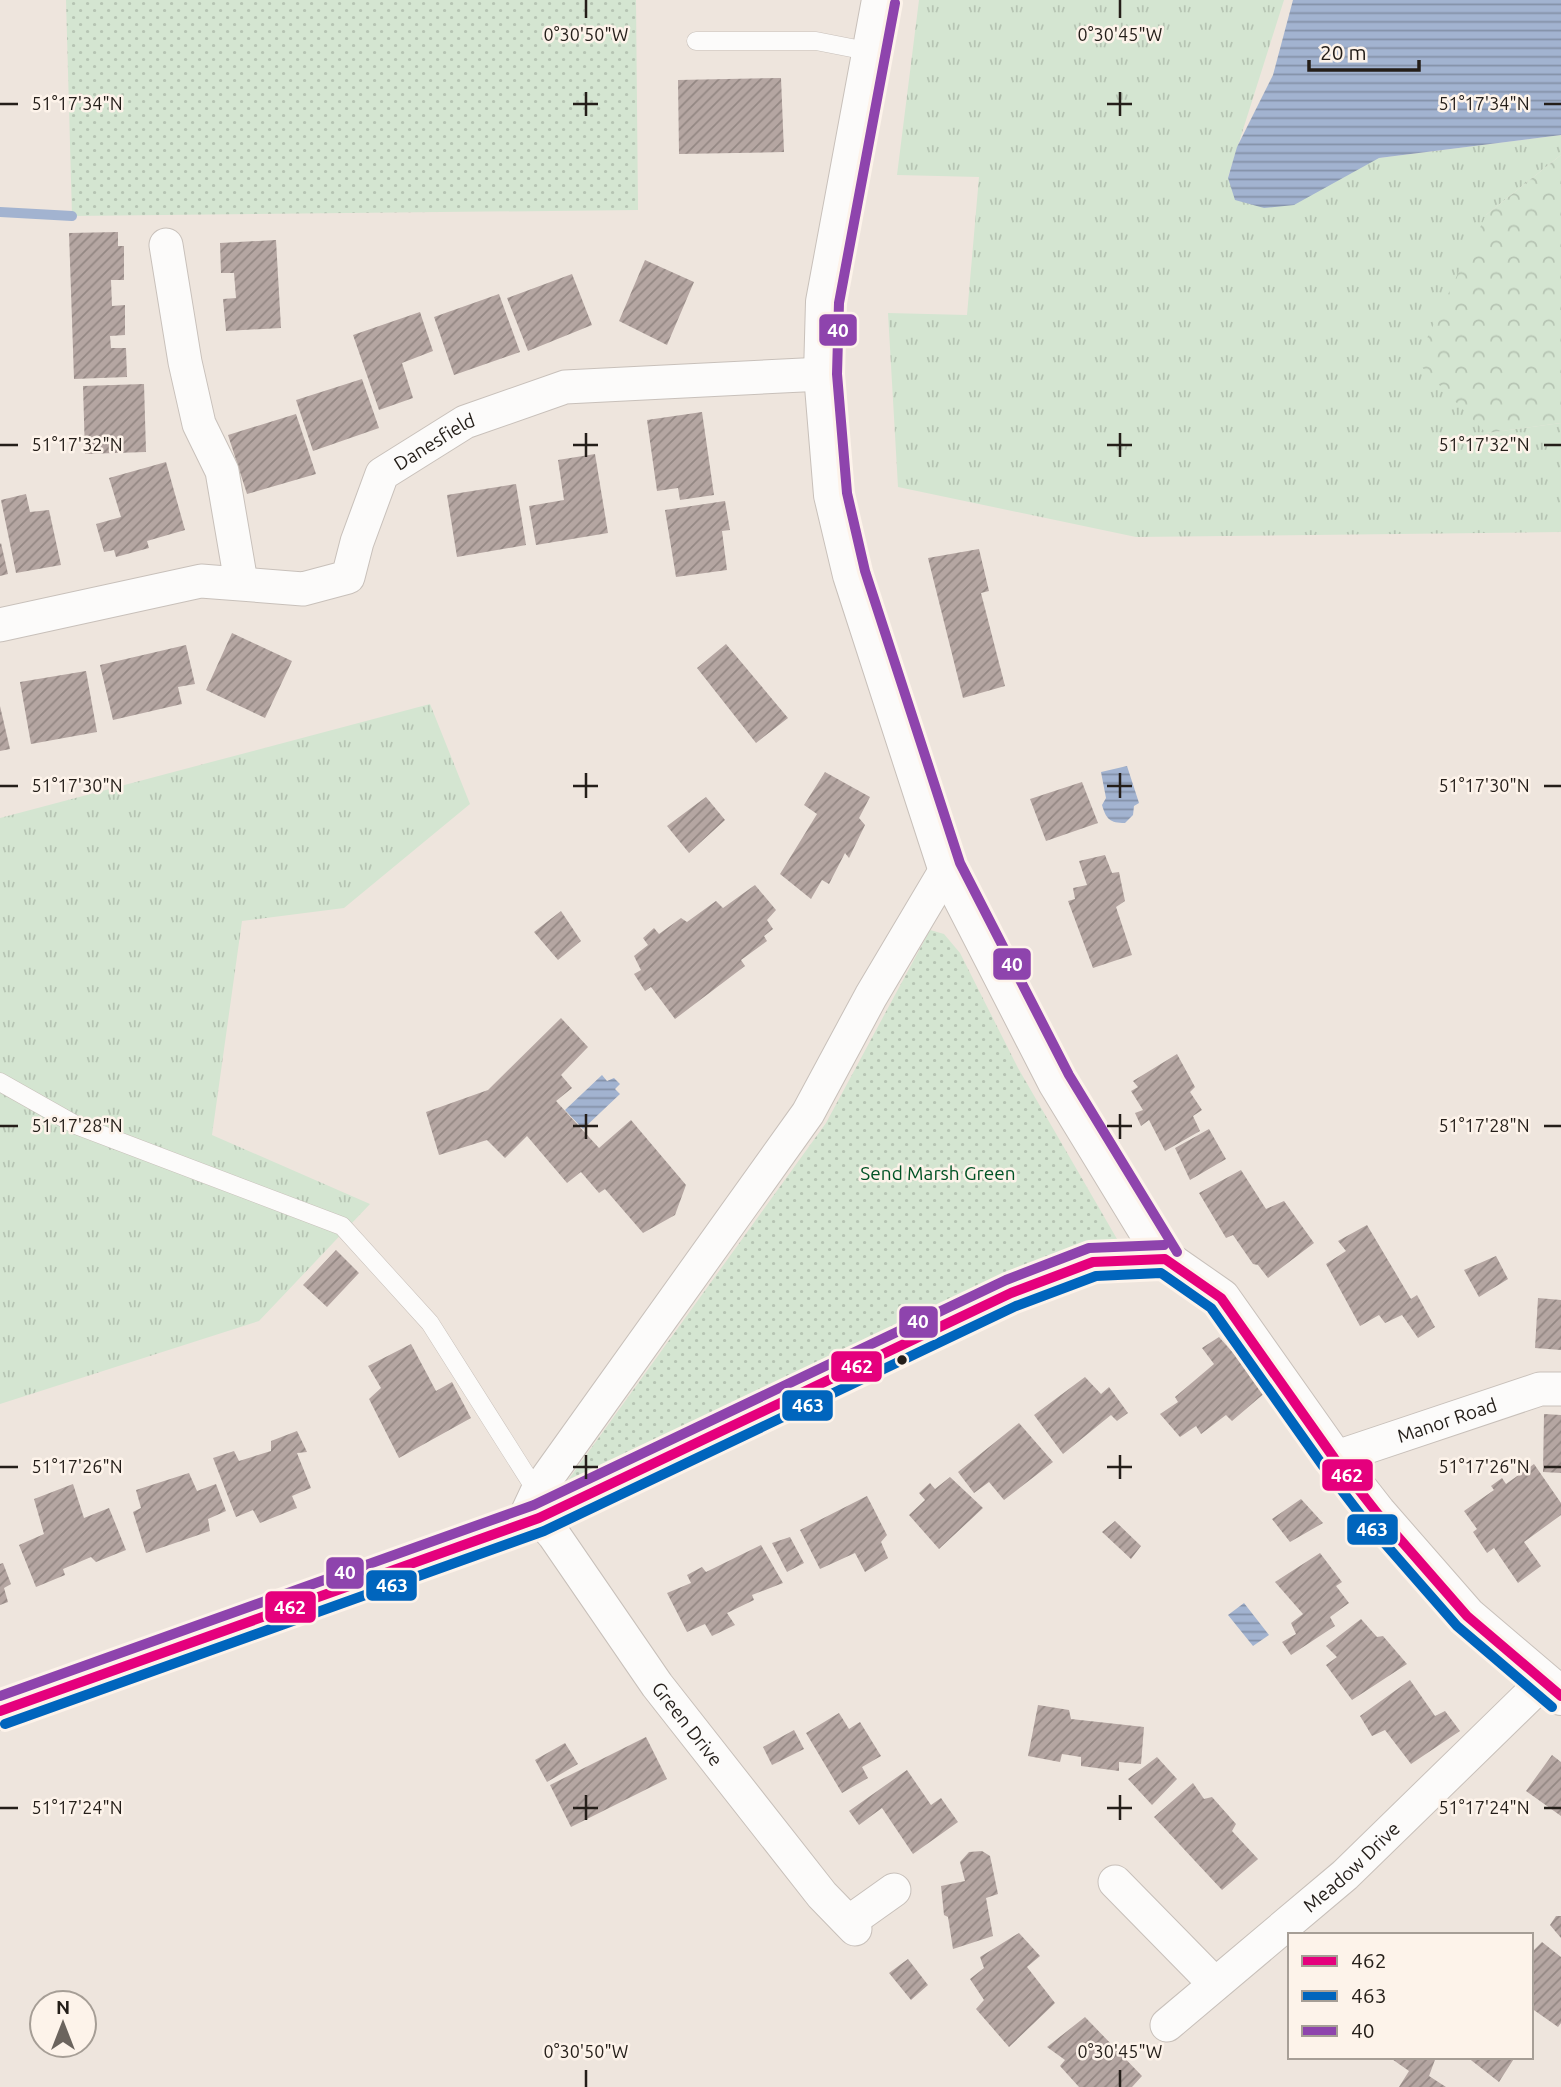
<svg xmlns="http://www.w3.org/2000/svg" width="1561" height="2087" viewBox="0 0 1561 2087" font-family="Ubuntu,sans-serif">
	<style>
		.grass { fill: url(#grass-tufts) }
		.forest { fill: url(#forest-crowns) }
		.park { fill: url(#park-dots) }
		.water { fill: url(#water-rules) }
		.lines { fill: none; stroke-linecap: round; stroke-linejoin: round }
		.stream { stroke: #a2b3d0; stroke-width: 10 }
		.building { fill: url(#building-hatch) }
		.service-casing { stroke: #c8c0ba; stroke-width: 19 }
		.minor-casing { stroke: #c8c0ba; stroke-width: 35 }
		.tertiary-casing { stroke: #c8c0ba; stroke-width: 40 }
		.secondary-casing { stroke: #c8c0ba; stroke-width: 40 }
		.service { stroke: #fcfbfa; stroke-width: 18 }
		.minor { stroke: #fcfbfa; stroke-width: 33 }
		.tertiary { stroke: #fcfbfa; stroke-width: 38 }
		.secondary { stroke: #fcfbfa; stroke-width: 38 }
		.bus-1-casing { stroke: #fdf3ea; stroke-width: 16 }
		.bus-2-casing { stroke: #fdf3ea; stroke-width: 16 }
		.bus-3-casing { stroke: #fdf3ea; stroke-width: 16 }
		.bus-1 { stroke: #e5007d; stroke-width: 10 }
		.bus-2 { stroke: #0065bd; stroke-width: 10 }
		.bus-3 { stroke: #8e44ad; stroke-width: 10 }
		.ticks { fill: none; stroke: #241e19; stroke-width: 2.5 }
		.bus-dot { fill: #241e19; stroke: #fdf3ea; stroke-width: 2.5 }
		.labels { text-anchor: middle; dominant-baseline: central; stroke-width: 5; stroke-linejoin: round; paint-order: stroke }
		.street-label { font-size: 19px; fill: #241e19; stroke: #fdf3ea }
		.park-label { font-size: 19px; fill: #005224; stroke: #fdf3ea }
		.ticks-label { font-size: 18px; text-anchor: middle; fill: #241e19; stroke: #fdf3ea; stroke-width: 5; stroke-linejoin: round; paint-order: stroke }
		.line-badge { stroke: #fdf3ea; stroke-width: 2.5 }
		.badge-label { font-size: 19px; text-anchor: middle; font-weight: bold; fill: #fff }
	</style>
	<defs>
		<pattern id="grass-tufts" width="24" height="20" patternUnits="userSpaceOnUse" patternTransform="scale(1.75)"><rect width="24" height="20" fill="#d4e5d1"/><path d="M3 7l-1-3M5 7V3M7 7l1-3M15 17l-1-3M17 17v-4M19 17l1-3" fill="none" stroke="#b6c4b3"/></pattern>
		<pattern id="forest-crowns" width="20" height="18" patternUnits="userSpaceOnUse" patternTransform="scale(1.75)"><rect width="20" height="18" fill="#d4e5d1"/><path d="M2 6a3 3 0 1 1 6 0M12 15a3 3 0 1 1 6 0" fill="none" stroke="#b6c4b3"/></pattern>
		<pattern id="park-dots" width="8" height="8" patternUnits="userSpaceOnUse" patternTransform="scale(1.75)"><rect width="8" height="8" fill="#d4e5d1"/><path d="M2 2h.1M6 6h.1" fill="none" stroke="#b6c4b3" stroke-width="1.8" stroke-linecap="round"/></pattern>
		<pattern id="water-rules" width="6" height="5" patternUnits="userSpaceOnUse" patternTransform="scale(1.75)"><rect width="6" height="5" fill="#a2b3d0"/><path d="M0 2.5h6" fill="none" stroke="#8491a8"/></pattern>
		<pattern id="building-hatch" width="6" height="6" patternUnits="userSpaceOnUse" patternTransform="scale(1.75)"><rect width="6" height="6" fill="#b5a6a2"/><path d="M-1 1l2-2M0 6l6-6M5 7l2-2" fill="none" stroke="#938783"/></pattern>
	</defs>
	<rect width="100%" height="100%" fill="#eee5dd"/>
	<path class="grass" d="M919 0H1284L1228 177 1561 135V155L1486 215V433L1561 423V532L1136 537 898 487 888 313 967 315 979 177 897 175Z
		M430 704 470 804 344 908 242 921 212 1135 370 1204 259 1321 0 1404V818Z"/>
	<path class="forest" d="M1561 155V423L1486 433 1416 361 1486 215Z"/>
	<path class="park" d="M66 0H636L638 210 72 216Z
		M930 930 944 934 960 953 1018 1068 1117 1239 1002 1280 566 1483 826 1123Z"/>
	<path class="water" d="M1293 0H1561V135L1379 158 1294 205 1264 208 1235 200 1228 178 1237 147 1273 75Z
		M1127 766 1139 803 1134 806 1133 815 1125 823C1110 823 1106 819 1102 805L1106 798 1101 772Z
		M602 1075 607 1081 614 1078 620 1084 615 1089 620 1094 583 1129 565 1110Z
		M1244 1603 1269 1635 1253 1646 1228 1615Z"/>
	<g class="lines">
		<path class="stream" d="M0 212 72 216"/>
	</g>
	<path class="building" d="M781 78 784 152 679 154 678 80Z
		M118 232V246H124V280H111L112 306 125 305V335L110 336 111 348H126L127 377 74 379 69 233Z
		M276 240 281 328 226 331 223 299 236 298 234 273H221L220 243Z
		M645 260 694 282 667 345 619 321Z
		M572 274 592 325 528 351 507 298Z
		M499 294 520 352 454 375 434 317Z
		M420 312 433 351 402 363 413 398 379 410 353 335Z
		M362 379 379 428 313 451 296 400Z
		M144 384 146 452 85 454 83 386Z
		M702 412 714 495 680 500 678 488 657 491 647 420Z
		M296 414 316 474 247 494 228 435Z
		M595 454 608 533 536 545 529 506 564 500 558 460Z
		M166 462 185 530 147 541 149 548 116 557 114 550 104 552 96 524 121 517 109 478Z
		M516 484 526 545 457 557 447 495Z
		M26 494 30 512 49 510 61 565 16 573 1 500Z
		M725 501 730 530 722 531 727 570 676 577 665 510Z
		M1 543 8 574 0 576V544Z
		M979 549 989 591 981 593 1005 686 963 698 928 558Z
		M232 633 292 661 265 718 206 690Z
		M726 644 788 718 756 743 697 668Z
		M186 645 195 684 178 687 182 704 113 720 100 665Z
		M86 671 97 732 31 744 20 682Z
		M0 706 10 749 0 751Z
		M825 772 870 797 859 818 865 825 849 858 845 853 829 884 822 880 811 899 780 874 817 814 804 805Z
		M1082 782 1098 823 1046 841 1030 799Z
		M706 797 725 820 689 853 667 826Z
		M1105 855 1112 873 1119 872 1125 901 1116 907 1132 955 1093 968 1068 901 1075 899 1073 888 1087 885 1079 861Z
		M755 885 776 910 767 920 773 929 764 936 767 941 741 960 745 966 675 1019 651 987 645 991 634 974 641 970 634 956 648 945 643 938 654 928 659 934 681 918 687 922 716 901 723 908Z
		M561 911 581 941 558 960 534 932Z
		M561 1018 588 1047 561 1075 572 1088 556 1101 599 1148 631 1120 686 1185 675 1215 643 1233 605 1189 599 1193 581 1172 567 1183 527 1136 505 1158 487 1140 439 1155 426 1112 488 1090Z
		M1177 1054 1195 1087 1190 1092 1202 1110 1193 1116 1200 1131 1165 1151 1149 1120 1141 1126 1135 1113 1143 1110 1131 1091 1138 1087 1133 1081Z
		M1209 1129 1226 1159 1190 1180 1175 1148Z
		M1241 1170 1266 1209 1284 1201 1314 1243 1268 1278 1258 1265 1253 1264 1233 1235 1226 1238 1199 1193Z
		M1367 1225 1411 1299 1417 1295 1435 1327 1418 1338 1402 1315 1385 1323 1379 1315 1360 1326 1326 1264 1346 1251 1338 1241Z
		M336 1250 359 1273 327 1307 303 1285Z
		M1496 1256 1508 1279 1479 1297 1464 1270Z
		M1538 1298 1561 1300V1350L1535 1348Z
		M1219 1337 1267 1391 1232 1421 1226 1415 1201 1434 1196 1426 1180 1437 1160 1414 1178 1402 1175 1397 1214 1364 1202 1348Z
		M411 1344 436 1391 452 1382 471 1418 399 1458 369 1399 381 1388 368 1366Z
		M1085 1377 1101 1394 1109 1387 1128 1413 1117 1421 1111 1415 1063 1454 1034 1415Z
		M1544 1414 1561 1415V1473L1543 1472Z
		M1019 1423 1053 1462 1004 1500 989 1482 974 1493 958 1472Z
		M297 1431 307 1452 297 1453 311 1488 292 1496 297 1508 260 1523 253 1510 236 1517 213 1458 234 1451 239 1461 271 1451V1441Z
		M1534 1464 1561 1503V1515L1524 1542 1541 1566 1518 1583 1494 1548 1487 1553 1473 1532 1477 1529 1464 1511 1494 1490 1491 1486 1502 1478 1506 1484Z
		M189 1473 197 1491 216 1484 226 1511 208 1519 210 1531 146 1553 133 1512 141 1508 136 1490Z
		M950 1477 983 1508 939 1549 909 1515 925 1500 919 1493 930 1483 935 1489Z
		M73 1484 84 1518 109 1508 126 1550 96 1562 91 1557 63 1569 65 1575 36 1587 19 1545 44 1534 34 1499Z
		M867 1496 887 1535 881 1542 888 1558 865 1572 855 1553 820 1569 800 1530Z
		M1301 1499 1323 1523 1290 1542 1272 1519Z
		M1115 1521 1141 1546 1131 1559 1102 1532Z
		M790 1537 804 1563 787 1572 772 1543Z
		M761 1545 783 1583 752 1595 754 1600 727 1613 735 1625 712 1636 705 1624 687 1632 667 1593 691 1583 687 1575 702 1567 706 1572Z
		M1320 1553 1342 1582 1336 1586 1349 1603 1330 1617 1335 1626 1291 1655 1282 1642 1296 1634 1291 1623 1303 1614 1275 1582Z
		M3 1563 11 1584 4 1588 8 1602 0 1605V1564Z
		M1361 1619 1377 1637 1383 1636 1407 1664 1352 1700 1326 1665 1337 1657 1326 1646Z
		M1410 1680 1435 1716 1445 1711 1460 1731 1411 1764 1385 1730 1372 1736 1360 1716Z
		M1038 1705 1069 1710 1071 1719 1144 1727 1141 1764 1119 1762V1771L1081 1766V1757L1062 1754 1060 1762 1028 1756Z
		M839 1713 849 1729 860 1722 881 1756 862 1767 868 1778 842 1793 806 1733Z
		M794 1730 804 1749 772 1765 763 1747Z
		M646 1737 667 1779 571 1827 550 1785Z
		M565 1743 578 1764 547 1782 535 1760Z
		M1552 1755 1561 1762V1816L1526 1791Z
		M1157 1757 1177 1779 1152 1805 1128 1779Z
		M907 1770 931 1805 941 1798 958 1822 913 1854 882 1808 859 1825 849 1811Z
		M1193 1783 1204 1799 1212 1797 1236 1824 1232 1831 1258 1859 1222 1890 1154 1817Z
		M982 1851 990 1856 998 1894 986 1898 993 1936 953 1949 948 1917 944 1915 941 1886 965 1881 960 1862 969 1852Z
		M1556 1916H1561V1938L1550 1925Z
		M1019 1933 1040 1956 1027 1967 1055 2003 1009 2047 976 2009 984 2000 970 1979 984 1968 980 1957Z
		M1542 1942 1561 1957V2023L1558 2027 1531 2008V1953Z
		M908 1959 928 1985 911 2000 889 1973Z
		M1085 2017 1142 2076 1132 2087H1079L1060 2066 1065 2060 1047 2047Z
		M1389 2057H1436L1429 2076 1446 2087H1399L1409 2071Z
		M1467 2057H1515L1499 2082Z"/>
	<g class="lines">
		<g class="service-casing">
			<path id="service" d="M696 41H816L872 52
				M0 1082 76 1125 342 1226 430 1323 537 1492"/>
		</g>
		<g class="minor-casing">
			<g id="minor">
				<path d="M166 245 185 362 199 424 222 471 241 582"/>
				<path id="s1" d="M0 625 201 581 303 589 348 577 357 542 382 474 465 422 565 387 823 374"/>
				<path id="s2" d="M1334 1458 1540 1389H1561"/>
				<path id="s3" d="M539 1518 554 1535 657 1685 822 1895 855 1929"/>
				<path d="M522 1524 537 1492 808 1113 871 996 947 868"/>
				<path d="M1115 1882 1215 1984"/>
				<path d="M849 1922 894 1890"/>
				<path id="s4" d="M1167 2025 1345 1875 1543 1682"/>
			</g>
		</g>
		<g class="tertiary-casing">
			<path id="tertiary" d="M881 0 825 302 823 374 833 495 852 575 947 868 1057 1082 1165 1259"/>
		</g>
		<g class="secondary-casing">
			<path id="secondary" d="M0 1711 539 1518 1011 1293 1093 1262 1165 1259 1221 1298 1334 1458 1377 1513 1467 1616 1561 1696"/>
		</g>
		<use href="#service" class="service"/>
		<use href="#minor" class="minor"/>
		<use href="#tertiary" class="tertiary"/>
		<use href="#secondary" class="secondary"/>
		<g class="bus-1-casing">
			<path id="bus-1" d="M0 1711 539 1518 1011 1293 1093 1262 1165 1259 1221 1298 1334 1458 1377 1513 1467 1616 1561 1696"/>
		</g>
		<g class="bus-2-casing">
			<path id="bus-2" d="M5 1724 544 1531 1016 1306 1096 1276 1161 1273 1211 1308 1323 1466 1366 1522 1457 1626 1552 1707"/>
		</g>
		<g class="bus-3-casing">
			<path id="bus-3" d="M895 3 839 303 837 374 847 493 865 571 960 863 1069 1075 1177 1252
				M0 1696 534 1505 1006 1280 1089 1248 1164 1245"/>
		</g>
		<use href="#bus-1" class="bus-1"/>
		<use href="#bus-2" class="bus-2"/>
		<use href="#bus-3" class="bus-3"/>
	</g>
	<path class="ticks" d="M586 0V18M1120 0V18M586 92V116M1120 92V116M0 104H18M573 104H598M1107 104H1132M1544 104H1561M586 433V457M1120 433V457M0 445H18M573 445H598M1107 445H1132M1544 445H1561M586 773V798M1120 773V798M0 786H18M573 786H598M1107 786H1132M1544 786H1561M586 1114V1139M1120 1114V1139M0 1126H18M573 1126H598M1107 1126H1132M1544 1126H1561M586 1455V1479M1120 1455V1479M0 1467H18M573 1467H598M1107 1467H1132M1544 1467H1561M586 1795V1820M1120 1795V1820M0 1808H18M573 1808H598M1107 1808H1132M1544 1808H1561M586 2070V2087M1120 2070V2087"/>
	<circle class="bus-dot" cx="902" cy="1360" r="6"/>
	<g class="labels">
		<g class="street-label">
			<text stroke="none"><textPath href="#s1" startOffset="525">Danesfield</textPath></text>
			<text stroke="none"><textPath href="#s2" startOffset="119">Manor Road</textPath></text>
			<text stroke="none"><textPath href="#s3" startOffset="254">Green Drive</textPath></text>
			<text stroke="none"><textPath href="#s4" startOffset="243">Meadow Drive</textPath></text>
		</g>
		<g class="park-label">
			<text x="938" y="1173">Send Marsh Green</text>
		</g>
	</g>
	<g class="ticks-label">
		<text x="586" y="41">0°30'50"W</text>
		<text x="1120" y="41">0°30'45"W</text>
		<text x="77" y="110">51°17'34"N</text>
		<text x="1484" y="110">51°17'34"N</text>
		<text x="77" y="451">51°17'32"N</text>
		<text x="1484" y="451">51°17'32"N</text>
		<text x="77" y="792">51°17'30"N</text>
		<text x="1484" y="792">51°17'30"N</text>
		<text x="77" y="1132">51°17'28"N</text>
		<text x="1484" y="1132">51°17'28"N</text>
		<text x="77" y="1473">51°17'26"N</text>
		<text x="1484" y="1473">51°17'26"N</text>
		<text x="77" y="1814">51°17'24"N</text>
		<text x="1484" y="1814">51°17'24"N</text>
		<text x="586" y="2058">0°30'50"W</text>
		<text x="1120" y="2058">0°30'45"W</text>
	</g>
	<g class="line-badge">
		<rect x="818" y="313" width="40" height="34" rx="7" fill="#8e44ad"/>
		<rect x="992" y="947" width="40" height="34" rx="7" fill="#8e44ad"/>
		<rect x="898" y="1305" width="41" height="34" rx="7" fill="#8e44ad"/>
		<rect x="830" y="1350" width="53" height="33" rx="7" fill="#e5007d"/>
		<rect x="781" y="1389" width="53" height="33" rx="7" fill="#0065bd"/>
		<rect x="1321" y="1458" width="53" height="34" rx="7" fill="#e5007d"/>
		<rect x="1346" y="1513" width="53" height="33" rx="7" fill="#0065bd"/>
		<rect x="325" y="1556" width="40" height="34" rx="7" fill="#8e44ad"/>
		<rect x="365" y="1569" width="53" height="33" rx="7" fill="#0065bd"/>
		<rect x="264" y="1590" width="53" height="34" rx="7" fill="#e5007d"/>
	</g>
	<g class="badge-label">
		<text x="838" y="337">40</text>
		<text x="1012" y="971">40</text>
		<text x="918" y="1328">40</text>
		<text x="857" y="1373">462</text>
		<text x="808" y="1412">463</text>
		<text x="1347" y="1482">462</text>
		<text x="1372" y="1536">463</text>
		<text x="345" y="1579">40</text>
		<text x="392" y="1592">463</text>
		<text x="290" y="1614">462</text>
	</g>
	<rect x="1288" y="1933" width="245" height="126" fill="#fdf3ea" stroke="#a69e96" stroke-width="2"/>
	<rect x="1302" y="1956" width="35" height="10" fill="#e5007d" stroke="#a69e96" stroke-width="2"/>
	<text x="1351" y="1968" font-size="21" fill="#241e19">462</text>
	<rect x="1302" y="1991" width="35" height="10" fill="#0065bd" stroke="#a69e96" stroke-width="2"/>
	<text x="1351" y="2003" font-size="21" fill="#241e19">463</text>
	<rect x="1302" y="2026" width="35" height="10" fill="#8e44ad" stroke="#a69e96" stroke-width="2"/>
	<text x="1351" y="2038" font-size="21" fill="#241e19">40</text>
	<g transform="translate(63 2024)"><circle r="33" fill="#fdf3ea" stroke="#a69e96" stroke-width="2"/>
	<path d="M0-5L12 26L0 18L-12 26Z" fill="#6b645e"/>
	<text y="-10" font-size="19" font-weight="bold" text-anchor="middle" fill="#241e19">N</text>
	</g>
	<path d="M1309 60v10h110v-10" fill="none" stroke="#241e19" stroke-width="3.5"/>
	<text x="1320" y="60" font-size="21" fill="#241e19" stroke="#fdf3ea" stroke-width="5" paint-order="stroke">20 m</text>
</svg>
